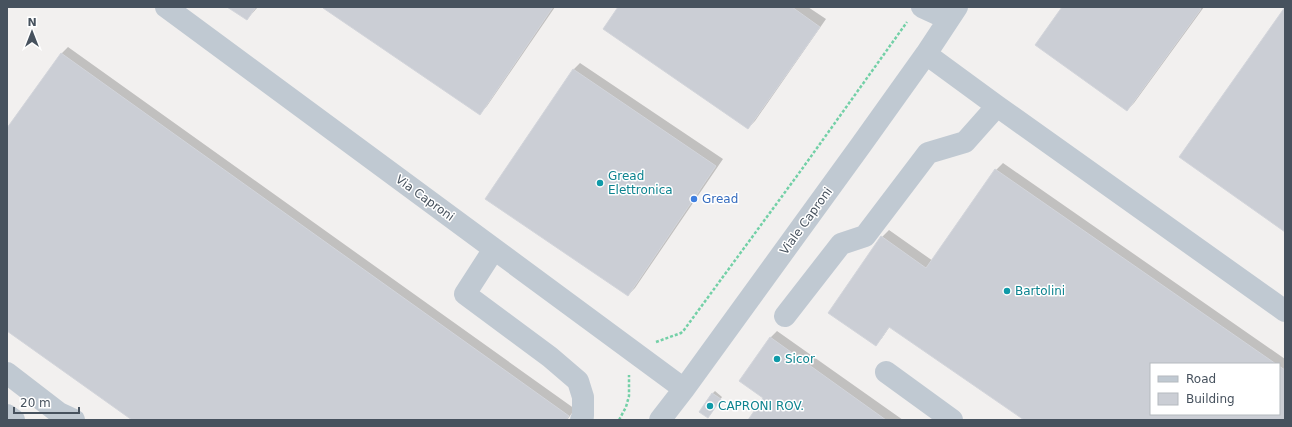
<svg xmlns="http://www.w3.org/2000/svg" width="1292" height="427" viewBox="0 0 1292 427" font-family="'DejaVu Sans',sans-serif">
	<style>
		.shadow { fill: #0003; fill-rule: evenodd }
		.building { fill: #cbced5; stroke: #d3d5db }
		.lines { fill: none; stroke-linecap: round; stroke-linejoin: round }
		.path { stroke: #73d0a7; stroke-width: 2.5; stroke-dasharray: 3 2; stroke-linecap: butt }
		.minor { stroke: #c0c9d2; stroke-width: 22 }
		.culture-dot { fill: #0f9aa8; stroke: #fff; stroke-width: 1.5 }
		.shop-dot { fill: #3f7fe0; stroke: #fff; stroke-width: 1.5 }
		.labels { text-anchor: middle; dominant-baseline: central; stroke-width: 3; stroke-linejoin: round; paint-order: stroke }
		.culture-label { font-size: 12px; fill: #0d838f; stroke: #fff; text-anchor: start }
		.street-label { font-size: 12px; fill: #47525e; stroke: #fff }
		.shop-label { font-size: 12px; fill: #366cbe; stroke: #fff; text-anchor: start }
	</style>
	<rect width="100%" height="100%" fill="#f2f0ef"/>
	<path class="shadow" d="M229 7H258L247 19Z
		M324 7H555L487 106 480 113Z
		M619 7H808L826 19 755 121 748 128Z
		M1064 7H1204L1134 103 1127 110Z
		M68 47 575 409 567 420H134L7 330V130L61 54Z
		M580 63 723 159 635 288 628 295 573 70Z
		M1003 163 1285 359V420H1026L890 326 882 338 875 345 882 237 889 230 933 261 996 170ZM1151 364H1279V414H1151Z
		M777 331 903 420H749L765 398 770 338Z
		M715 391 722 397 710 415 713 393Z"/>
	<path class="building" d="M227 7H256L247 20Z
		M323 7H553L480 115 323 8Z
		M618 7H792L820 27 748 129 603 29Z
		M1062 7H1198L1201 9 1127 111 1035 45Z
		M1285 7V232L1179 157Z
		M61 53 177 136 569 416 566 420H132L7 331V128Z
		M573 69 716 166 628 296 485 199Z
		M995 169 1276 364H1151V414H1279V366L1285 370V420H1024L889 327 876 346 828 313 881 236 926 268Z
		M770 337 886 420H748L763 398 739 381Z
		M712 393 721 399 708 418 699 412Z"/>
	<g class="lines">
		<path class="path" d="M656 342 681 333 684 330 802 169 907 22
			M619 420 626 407 629 396V375"/>
		<path class="minor" d="M166 7 684 389
			M922 7 948 19
			M926 54 997 106 1285 311
			M494 249 465 294 550 357 578 381 583 397V416L581 420
			M785 316 841 244 865 236 928 153 965 142 997 106
			M886 372 952 420
			M7 373 59 413 74 420
			M7 415 14 420
			M660 420 684 389 861 145 926 54 957 7"/>
	</g>
	<g class="culture-dot">
		<circle cx="600" cy="183" r="4"/>
		<circle cx="1007" cy="291" r="4"/>
		<circle cx="777" cy="359" r="4"/>
		<circle cx="710" cy="406" r="4"/>
	</g>
	<circle class="shop-dot" cx="694" cy="199" r="4"/>
	<g class="labels">
		<g class="culture-label">
			<text x="608" y="176">Gread<tspan x="608" dy="14">Elettronica</tspan></text>
			<text x="1015" y="291">Bartolini</text>
			<text x="785" y="359">Sicor</text>
			<text x="718" y="406">CAPRONI ROV.</text>
		</g>
		<g class="street-label">
			<text transform="translate(425 198) rotate(36)">Via Caproni</text>
			<text transform="translate(806 221) rotate(-54)">Viale Caproni</text>
		</g>
		<g class="shop-label">
			<text x="702" y="199">Gread</text>
		</g>
	</g>
	<rect width="1292" height="427" fill="none" stroke="#47525e" stroke-width="16"/>
	<rect x="1150" y="363" width="130" height="52" fill="#ffffff" stroke="#b5babf"/>
	<rect x="1158" y="376" width="20" height="6" fill="#c0c9d2" stroke="#b5babf"/>
	<text x="1186" y="383" font-size="12" fill="#47525e">Road</text>
	<rect x="1158" y="393" width="20" height="12" fill="#cbced5" stroke="#b5babf"/>
	<text x="1186" y="403" font-size="12" fill="#47525e">Building</text>
	<g transform="translate(32 32)" stroke="#ffffff" stroke-width="3" paint-order="stroke">
	<path d="M0-3L7 15L0 10L-7 15Z" fill="#47525e"/>
	<text y="-6" font-size="11" font-weight="bold" text-anchor="middle" fill="#47525e">N</text>
	</g>
	<path d="M14 407v6h65v-6" fill="none" stroke="#47525e" stroke-width="2"/>
	<text x="20" y="407" font-size="12" fill="#47525e" stroke="#ffffff" stroke-width="3" paint-order="stroke">20 m</text>
</svg>
